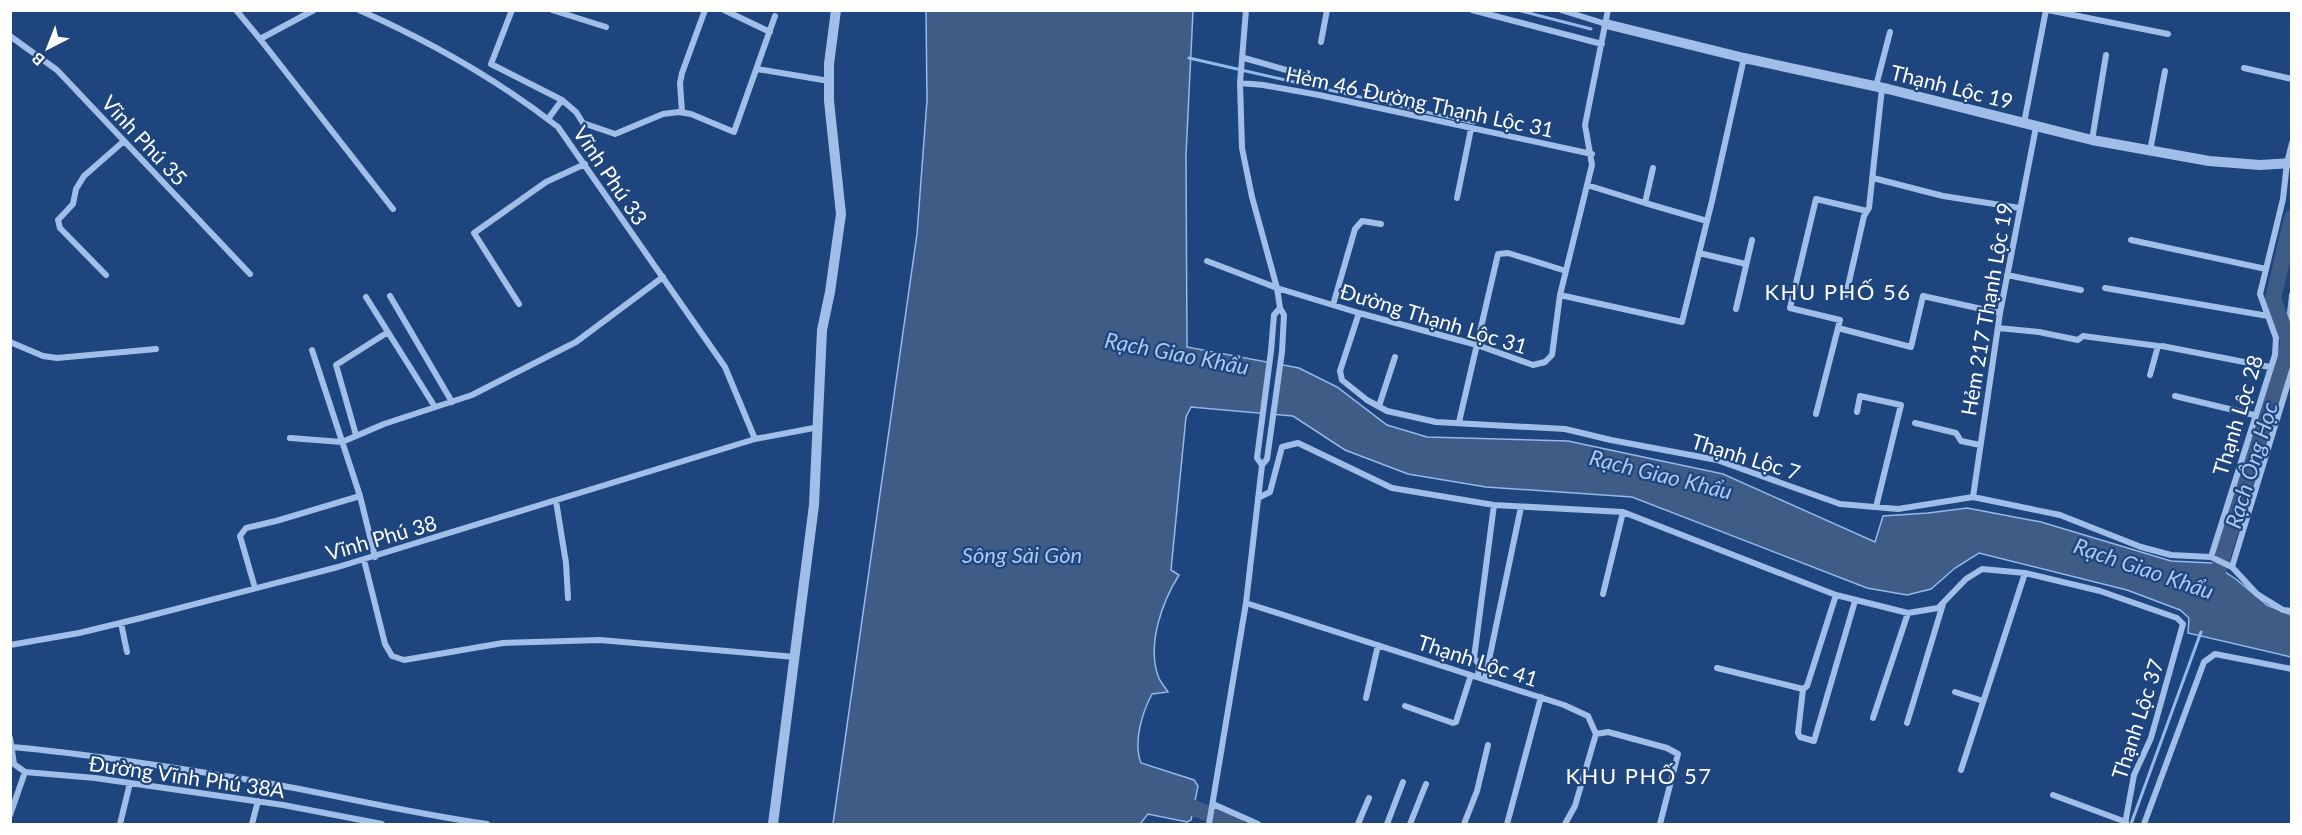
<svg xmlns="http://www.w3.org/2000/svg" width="2302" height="835" viewBox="0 0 2302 835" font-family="Lato,sans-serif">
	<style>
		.water { fill: #3f5c86; stroke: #94b9ea; stroke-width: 1.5 }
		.pier { fill: #1e457e }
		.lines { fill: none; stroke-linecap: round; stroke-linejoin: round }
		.stream { stroke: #94b9ea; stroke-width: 3 }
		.river { stroke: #3f5c86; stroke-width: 16 }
		.minor { stroke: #a0bee8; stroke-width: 6 }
		.tertiary { stroke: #a0bee8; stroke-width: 10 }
		.labels { text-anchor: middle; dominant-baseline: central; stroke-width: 4.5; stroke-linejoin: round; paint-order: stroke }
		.street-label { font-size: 21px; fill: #fff; stroke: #1e457e }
		.neighbourhood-label { font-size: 22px; letter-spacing: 1.5px; fill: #fff; stroke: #1e457e }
		.water-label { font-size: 22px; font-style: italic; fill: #acc9f0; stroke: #1e457e }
	</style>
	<rect width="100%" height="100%" fill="#1e457e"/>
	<path class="water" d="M926 11H1193L1186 155 1187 347 1299 368 1337 387 1387 425 1427 437 1568 441 1723 474 1875 542 1883 516 1928 513 1967 508 2041 522 2171 561 2212 563 2237 580 2267 605 2291 615V657L2188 633 2189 618 2180 610 2127 590 1979 553 1955 568 1931 589 1907 595 1867 588 1632 497 1486 487 1408 474 1345 450 1293 416 1191 407 1186 417 1171 570 1179 575C1162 602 1147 644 1158 676 1160 682 1165 687 1168 692L1152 694C1142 713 1133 742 1141 763L1194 780 1198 786 1191 820 1187 822 1148 814 1140 824H833L917 234 927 100Z"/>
	<path class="pier" d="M1270 359 1281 361 1274 418 1263 417Z"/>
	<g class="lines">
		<path class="stream" d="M1517 10 1591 29
			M1189 58 1474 123
			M2131 824 2201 632"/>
		<path class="river" d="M2213 587 2289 342 2273 299 2292 218
			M1172 800 1236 824"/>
		<path class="minor" d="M236 10 260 39 314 10
			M359 10C429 41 498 80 558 127L725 367 755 439
			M512 10 491 64 562 100
			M552 10 606 27
			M724 10 770 32
			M1472 10 1602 44
			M1561 10 1606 24
			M2048 10 2168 34
			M10 36 57 70 250 274
			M260 39 393 209
			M1321 42 1327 10
			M1244 58 1311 77
			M2244 68 2292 79
			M757 69 829 81
			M1240 83 1263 85 1319 95 1592 154
			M1876 86 1890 32
			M682 112 680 83 682 73 705 10
			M548 119 562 100 576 112 583 123 615 134 663 114 679 112 691 114 734 132 775 16
			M2024 123 2046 10
			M2092 140 2106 55
			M2150 151 2165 71
			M1873 178 1943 196 2020 208
			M1587 185 1645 203 1653 168
			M1457 198 1471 129
			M1645 203 1707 221
			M1867 211 1816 199 1790 308 1840 320 1838 328 1911 347 1923 296 2000 313
			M2131 240 2266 269
			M1699 253 1746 264
			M1207 261 1277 288 1359 313 1477 345 1533 365 1545 362 1552 355 1560 295 1592 165 1585 125 1608 10
			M106 275 60 228 58 220 73 204 76 189 84 176 124 141
			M2007 275 2081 290
			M2105 288 2268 316
			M1560 295 1682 322 1712 201 1744 58
			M1846 295 1864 216 1869 208 1882 88
			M2292 295 2290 313 2292 319
			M390 296 452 402
			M366 297 435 407
			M519 304 474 233 546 182 585 164
			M1333 305 1355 229 1362 221 1381 224
			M1736 309 1752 240
			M1359 313 1340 371 1342 380 1367 400 1387 411 1436 422 1565 429 1611 440 1717 460 1840 504 1898 509 1973 497 2060 515 2141 547 2171 555 2211 557 2232 567 2257 594 2283 610 2292 611
			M1998 328 2039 332 2078 340 2083 336 2158 346 2150 375
			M10 342 43 356 57 358 156 349
			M2162 346 2270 367
			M2175 396 2254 415
			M1379 406 1395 357
			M1857 412 1860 396 1901 405 1876 507
			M1816 414 1838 328
			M1459 422 1498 254 1508 253 1566 271
			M1915 423 1956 433 1961 441 1980 445
			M356 435 336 365 388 332
			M290 438 342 442 384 424 472 395 576 342 663 277
			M1262 465 1257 458 1271 351 1274 315 1280 308
			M360 496 375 557
			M1973 497 2000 313 2036 127
			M1258 498 1270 492 1282 447 1298 443 1392 488 1494 505 1623 512 1836 595 1908 613 1938 608 1966 579 1982 569 2025 573 2100 591 2177 618 2183 624 2151 738 2134 775 2125 824
			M556 501 566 563 568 598
			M2211 557 2275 355 2276 338 2260 294 2283 199 2287 163 2292 143
			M364 560 385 644 392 656 404 660 503 643 600 640 795 657
			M2232 567 2292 370
			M255 588 240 536 246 528 276 521 360 496 312 350
			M1603 594 1623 512
			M1246 603 1564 705 1588 716 1596 734 1575 806 1565 824
			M121 623 127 652
			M10 645 79 633 141 618 338 567 755 439 819 427
			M1717 668 1803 689 1807 686 1836 595
			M1478 677 1479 664 1474 658 1494 505
			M1485 679 1521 507
			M1803 689 1798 733 1800 737 1814 741 1855 601
			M1955 692 1983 701
			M1366 698 1378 645
			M1405 706 1453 723 1456 722 1471 675
			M1873 718 1908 613
			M1907 723 1943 604
			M1596 734 1608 732 1667 748 1678 754 1660 824
			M10 738 14 764 25 772 95 778 283 805 382 824
			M12 747C99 755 186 769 273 784 344 797 415 814 487 824
			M1961 770 2025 573
			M2053 795 2126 822
			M1213 804 1258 824
			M10 815 25 772
			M120 824 130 783
			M252 824 258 801
			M1209 824 1246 603 1262 465 1267 459 1282 352 1284 315 1280 308 1277 288 1252 197 1242 148 1240 83 1246 10
			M1358 824 1369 798
			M1387 824 1403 782
			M1410 824 1426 784
			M1464 824 1477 791 1488 745
			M1507 824 1541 697
			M2144 824 2204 662 2215 654 2292 669"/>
		<path class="tertiary" d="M1606 24 1744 58 1888 89 2092 140 2209 161 2260 165 2292 163
			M773 824 814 505 822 330 830 292 841 214 829 101V64L836 10"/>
	</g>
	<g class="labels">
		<g class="street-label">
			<text transform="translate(1952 86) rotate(14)">Thạnh Lộc 19</text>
			<text transform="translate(1420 101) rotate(12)">Hẻm 46 Đường Thạnh Lộc 31</text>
			<text transform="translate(145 140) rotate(47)">Vĩnh Phú 35</text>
			<text transform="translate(611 175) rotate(56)">Vĩnh Phú 33</text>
			<text transform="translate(1986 309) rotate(-80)">Hẻm 217 Thạnh Lộc 19</text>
			<text transform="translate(1434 318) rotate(17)">Đường Thạnh Lộc 31</text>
			<text transform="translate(2237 415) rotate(-73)">Thạnh Lộc 28</text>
			<text transform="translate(1746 456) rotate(17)">Thạnh Lộc 7</text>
			<text transform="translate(381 537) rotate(-16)">Vĩnh Phú 38</text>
			<text transform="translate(1478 660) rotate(18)">Thạnh Lộc 41</text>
			<text transform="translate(2137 719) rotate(-72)">Thạnh Lộc 37</text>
			<text transform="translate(187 776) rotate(8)">Đường Vĩnh Phú 38A</text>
		</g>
		<g class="neighbourhood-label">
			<text x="1838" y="291">KHU PHỐ 56</text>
			<text x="1639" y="775">KHU PHỐ 57</text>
		</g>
		<g class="water-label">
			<text transform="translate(1177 353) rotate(11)">Rạch Giao Khẩu</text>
			<text transform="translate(2251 465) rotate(-73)">Rạch Ông Học</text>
			<text transform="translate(1661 474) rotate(14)">Rạch Giao Khẩu</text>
			<text x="1022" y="554">Sông Sài Gòn</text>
			<text transform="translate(2144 568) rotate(19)">Rạch Giao Khẩu</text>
		</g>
	</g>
	<rect width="2302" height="835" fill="none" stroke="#ffffff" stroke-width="24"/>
	<g transform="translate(48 48) rotate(222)" stroke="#1e457e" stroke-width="4.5" paint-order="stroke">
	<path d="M0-4.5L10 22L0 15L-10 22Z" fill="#ffffff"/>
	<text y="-9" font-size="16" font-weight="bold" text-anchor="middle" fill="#ffffff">B</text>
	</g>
</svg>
